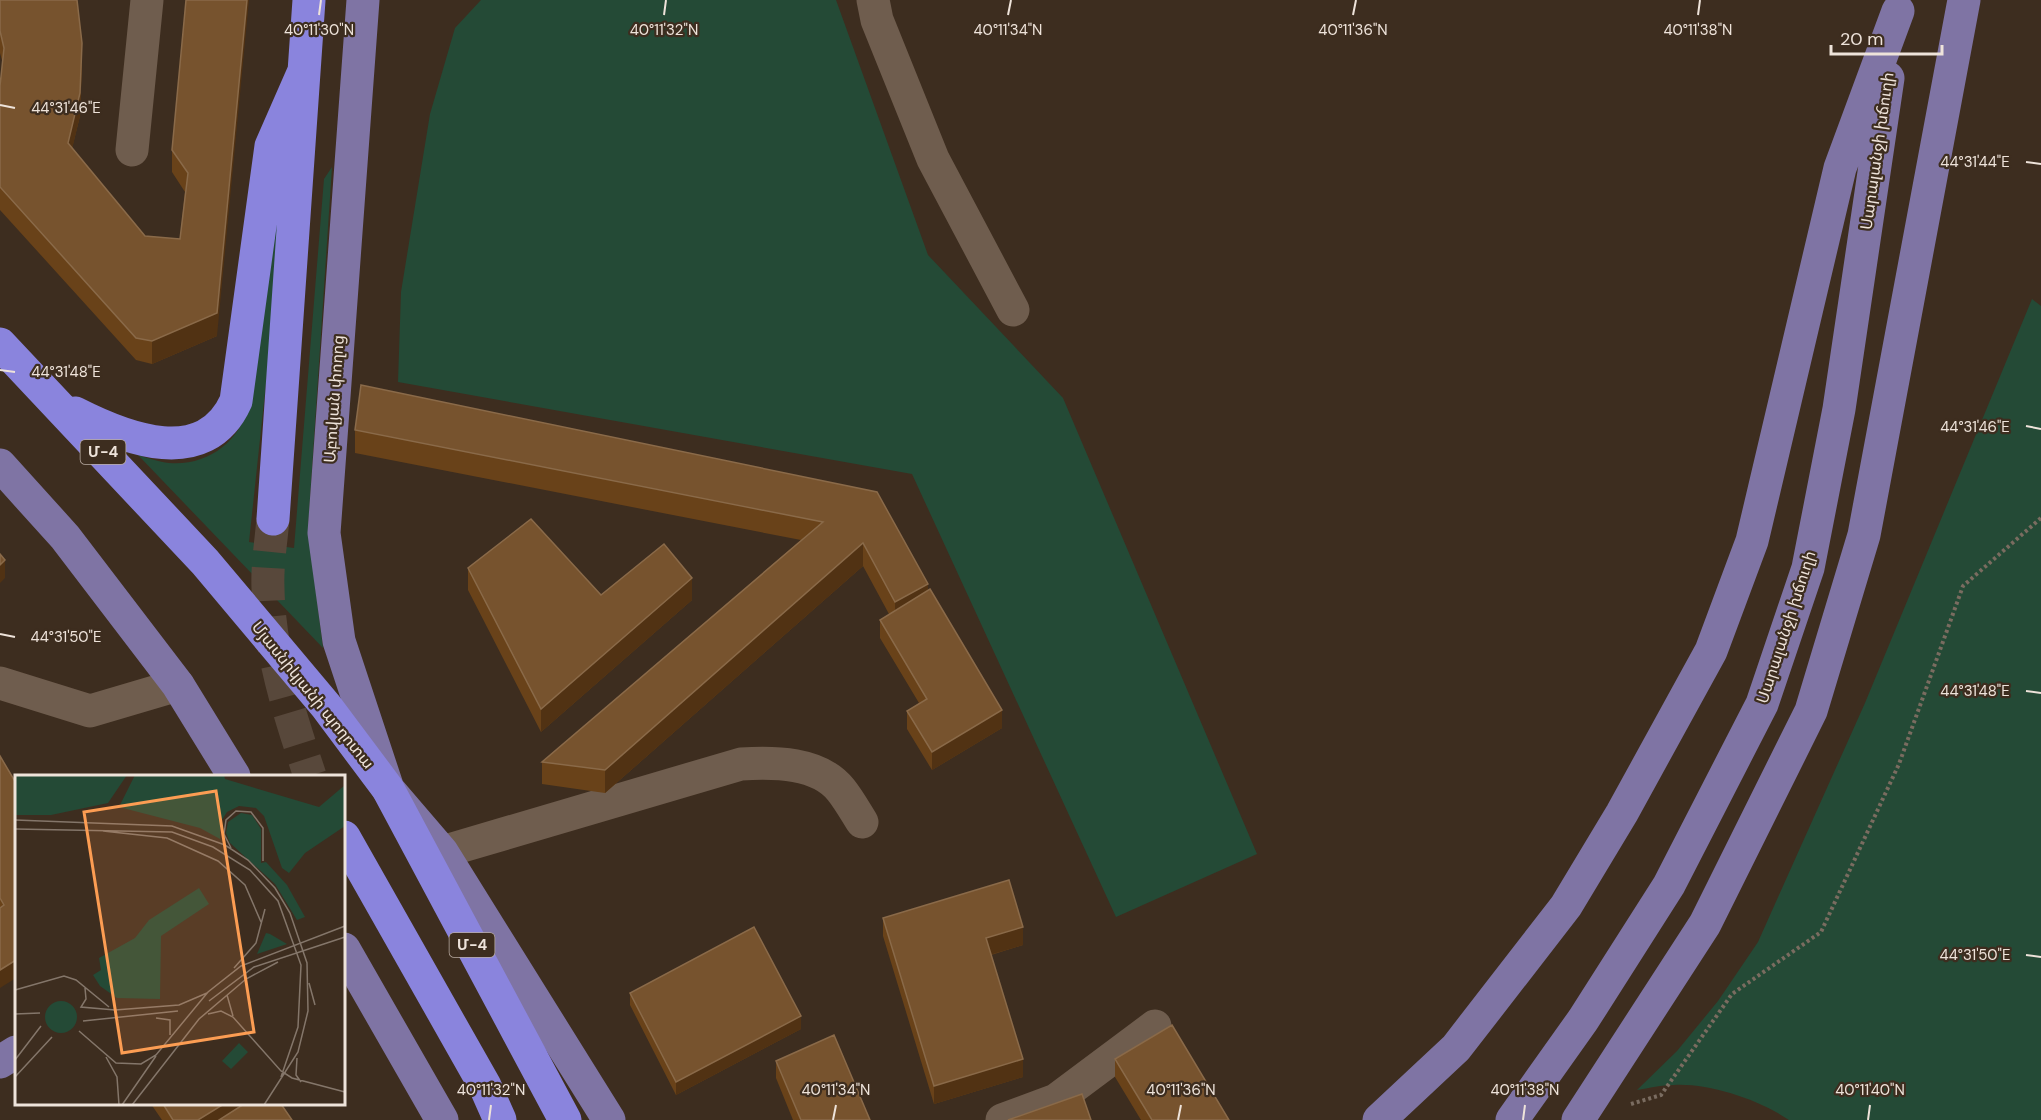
<svg xmlns="http://www.w3.org/2000/svg" width="2041" height="1120" viewBox="0 0 2041 1120" font-family="'DM Sans','Noto Sans Armenian',sans-serif">
	<style>
		.green { fill: #244a36 }
		.lines { fill: none; stroke-linecap: round; stroke-linejoin: round }
		.highway-tunnel { stroke: #58483b; stroke-width: 33; stroke-dasharray: 33 16; stroke-linecap: butt }
		.path { stroke: #7a6c60; stroke-width: 4; stroke-dasharray: 3 3; stroke-linecap: butt }
		.minor { stroke: #6f5d4e; stroke-width: 33 }
		.major { stroke: #7f74a4; stroke-width: 33 }
		.highway { stroke: #8a84dd; stroke-width: 33 }
		.wall { fill: #694219 }
		.shaded-wall { fill: #513213 }
		.building { fill: #77532e; stroke: #8a6a49; stroke-width: 1.5 }
		.ticks { fill: none; stroke: #eee3da; stroke-width: 2 }
		.labels { text-anchor: middle; dominant-baseline: central; stroke-width: 4.5; stroke-linejoin: round; paint-order: stroke }
		.shield { fill: #3d2d1f; stroke: #b9aca2; stroke-width: 1.5 }
		.shield-label { font-size: 15px; font-weight: bold; fill: #eee3da }
		.street-label { font-size: 16px; fill: #eee3da; stroke: #3d2d1f }
		.inset-road { fill: none; stroke: #84766a; stroke-width: 1.5 }
		.view { fill: #fc9d53; fill-opacity: 0.15; stroke: #fc9d53; stroke-width: 3 }
		.inset-edge { fill: none; stroke: #eee3da; stroke-width: 3 }
		.ticks-label { font-size: 15px; text-anchor: middle; fill: #eee3da; stroke: #3d2d1f; stroke-width: 4.5; stroke-linejoin: round; paint-order: stroke }
	</style>
	<rect width="100%" height="100%" fill="#3d2d1f"/>
	<path class="green" d="M481 0H836L928 255 1063 398 1257 854 1116 917 912 474 398 382 401 292 430 114 455 28Z
		M294 122 249 542 294 548 324 179 332 167 308 529 323 648 138 455C148 458 159 462 169 463 208 466 239 442 249 406L284 157Z
		M2032 299 2041 306V1120H1789C1760 1100 1709 1083 1674 1085 1662 1085 1649 1088 1637 1090L1677 1051 1718 1001 1758 942 1865 703Z"/>
	<g class="lines">
		<path class="highway-tunnel" d="M273 519C271 542 267 566 268 588 269 653 290 715 310 776"/>
		<path class="path" d="M1631 1104 1661 1095 1732 994 1821 932 1899 764 1963 586 2041 518"/>
		<path class="minor" d="M873 0 877 20 933 159 1013 310
			M132 150 147 0
			M0 683 90 711 178 685
			M442 852 741 764C774 762 819 762 841 790 849 800 855 811 862 822
			M1002 1120 1056 1100 1155 1026"/>
		<path class="major" d="M363 0 324 533 339 641 388 789 442 852 609 1120
			M0 465 65 537 178 685 234 776
			M344 949 442 1120
			M0 1062 16 1052
			M1379 1120 1456 1048 1566 906 1622 813 1711 651 1752 541 1840 168 1898 11
			M1512 1120 1583 1020 1669 885 1762 704 1808 568 1839 409 1888 78
			M1578 1120 1705 924 1811 711 1864 535 1964 0"/>
		<path class="highway" d="M0 344 205 562 326 706 388 789 565 1120
			M75 413C126 439 205 470 236 401L271 146 303 73
			M273 519 309 0
			M344 837 485 1086 500 1120"/>
	</g>
	<path class="wall" d="M0 0 82 65 80 116 72 148 145 236 180 239 185 192 172 172V150L186 0 217 336 152 364 136 360 0 210V86L3 64 0 53Z
		M355 430 877 492 928 590 1002 728 932 770 907 729V711L919 703 880 638V620L889 614 863 566 605 793 542 784V762L801 540 355 453Z
		M468 568 601 595 692 600 541 732 468 590Z
		M0 756 16 783 0 988Z
		M883 918 1023 945 991 955 1023 1077 934 1104 883 936Z
		M630 993 801 1029 676 1095 630 1005Z
		M1115 1059 1229 1120H1141L1115 1077Z
		M776 1061 870 1120H793L776 1078Z
		M151 1104H281L292 1120H162Z"/>
	<path class="shaded-wall" d="M247 0H249L217 336 152 364V341Z
		M82 43 80 116 68 166V143Z
		M863 543V566L605 793V770Z
		M5 560V578L0 583V565Z
		M692 578V600L541 732V709Z
		M928 584V607L895 625V602Z
		M1002 710V728L932 770V752Z
		M1023 927V945L986 956V938Z
		M16 960V978L0 988V970Z
		M801 1016V1029L676 1095V1082Z
		M1023 1059V1077L934 1104V1086Z
		M224 1104H252L226 1120H198Z"/>
	<path class="building" d="M0 0H77L82 43 80 93 68 143 145 236 180 239 188 173 172 150 186 0H247L217 313 152 341 136 338 0 187V86L4 48 0 31Z
		M361 385 877 492 928 584 895 602 863 543 605 770 542 762 823 522 355 430Z
		M531 519 601 595 664 544 692 578 541 709 468 568Z
		M0 554 5 560 0 565Z
		M930 589 1002 710 932 752 907 711 927 699 880 620Z
		M0 756 16 783V960L0 970V908L4 905 0 898Z
		M1009 880 1023 927 986 938 1023 1059 934 1086 883 918Z
		M754 927 801 1016 676 1082 630 993Z
		M1172 1025 1229 1120H1152L1115 1059Z
		M834 1035 870 1120H801L776 1061Z
		M1082 1094 1091 1120H1008Z
		M163 1104H224L198 1120H173Z
		M244 1104H281L292 1120H219Z"/>
	<path class="ticks" d="M319 15 321 0M664 15 666 0M1008 15 1011 0M1353 15 1356 0M1698 15 1700 0M0 105 15 108M2026 162 2041 164M0 370 15 372M2026 426 2041 429M0 634 15 637M2026 691 2041 693M2026 955 2041 957M489 1120 491 1105M833 1120 836 1105M1178 1120 1181 1105M1523 1120 1525 1105M1868 1120 1870 1105"/>
	<g class="labels">
		<g class="shield">
			<rect x="80.5" y="440" width="45" height="24" rx="4.5"/>
			<rect x="449.5" y="933" width="45" height="24" rx="4.5"/>
		</g>
		<g class="shield-label">
			<text x="103" y="452">Մ-4</text>
			<text x="472" y="945">Մ-4</text>
		</g>
		<g class="street-label">
			<text transform="translate(1877 151) rotate(-82)">Սարալանջի խճուղի</text>
			<text transform="translate(334 399) rotate(-86)">Աբովյան փողոց</text>
			<text transform="translate(1786 627) rotate(-72)">Սարալանջի խճուղի</text>
			<text transform="translate(313 695) rotate(51)">Մյասնիկյանի պողոտա</text>
		</g>
	</g>
	<g transform="translate(15 775)">
		<rect width="330" height="330" fill="#3d2d1f"/>
		<path d="M0 0H112L93 28 36 40H0ZM120 0H209L210 4 304 32 330 10V51L290 78 274 98 267 93 249 41 241 33 224 31 212 37 205 48V64L185 53 104 32ZM226 38 237 40 246 54V88L251 87 272 110 290 142 282 145 260 109 215 68 211 58 213 47ZM184 113 194 129 146 161 145 224 102 223 85 211 78 200 86 195 84 183 120 163 134 145ZM251 158 255 159 272 169 242 179ZM30 242a16 16 0 1 1 32 0a16 16 0 1 1-32 0ZM224 268 233 277 216 294 207 286Z" fill="#244a36"/>
		<path class="inset-road" d="M0 45 157 51 210 70 233 85 260 113 275 138 292 188 293 236 283 277 249 330M0 54 157 57 198 72 235 95 263 126 286 190 283 252 266 302M88 56 152 63 203 86 230 110 246 147M216 73 209 59 211 45 221 36 236 37 248 53V86M219 193 241 168 250 134M294 208 300 230M70 213 71 224 66 232 100 235 164 230 192 218M0 215 49 201 61 205 94 232M212 220 218 241M194 226 239 192 330 162M0 239 25 238M193 239 206 236 218 242 266 296 277 303 330 317M141 243 155 245V260M68 246 163 236M64 256 101 288 126 289 141 280 193 217 226 191 330 151M91 282 102 302 104 330M282 283 281 300 286 307M0 285 26 251M0 302 37 262M107 330 141 281M117 330 184 244 231 204 263 187"/>
		<path class="view" d="M201 16 239 257 107 278 69 37Z"/>
		<rect width="330" height="330" class="inset-edge"/>
	</g>
	<g class="ticks-label">
		<text x="319" y="35">40°11'30"N</text>
		<text x="664" y="35">40°11'32"N</text>
		<text x="1008" y="35">40°11'34"N</text>
		<text x="1353" y="35">40°11'36"N</text>
		<text x="1698" y="35">40°11'38"N</text>
		<text x="66" y="113">44°31'46"E</text>
		<text x="1975" y="167">44°31'44"E</text>
		<text x="66" y="377">44°31'48"E</text>
		<text x="1975" y="432">44°31'46"E</text>
		<text x="66" y="642">44°31'50"E</text>
		<text x="1975" y="696">44°31'48"E</text>
		<text x="1975" y="960">44°31'50"E</text>
		<text x="491" y="1095">40°11'32"N</text>
		<text x="836" y="1095">40°11'34"N</text>
		<text x="1181" y="1095">40°11'36"N</text>
		<text x="1525" y="1095">40°11'38"N</text>
		<text x="1870" y="1095">40°11'40"N</text>
	</g>
	<path d="M1831 45v9h111v-9" fill="none" stroke="#eee3da" stroke-width="3"/>
	<text x="1840" y="45" font-size="18" fill="#eee3da" stroke="#3d2d1f" stroke-width="4.5" paint-order="stroke">20 m</text>
</svg>
